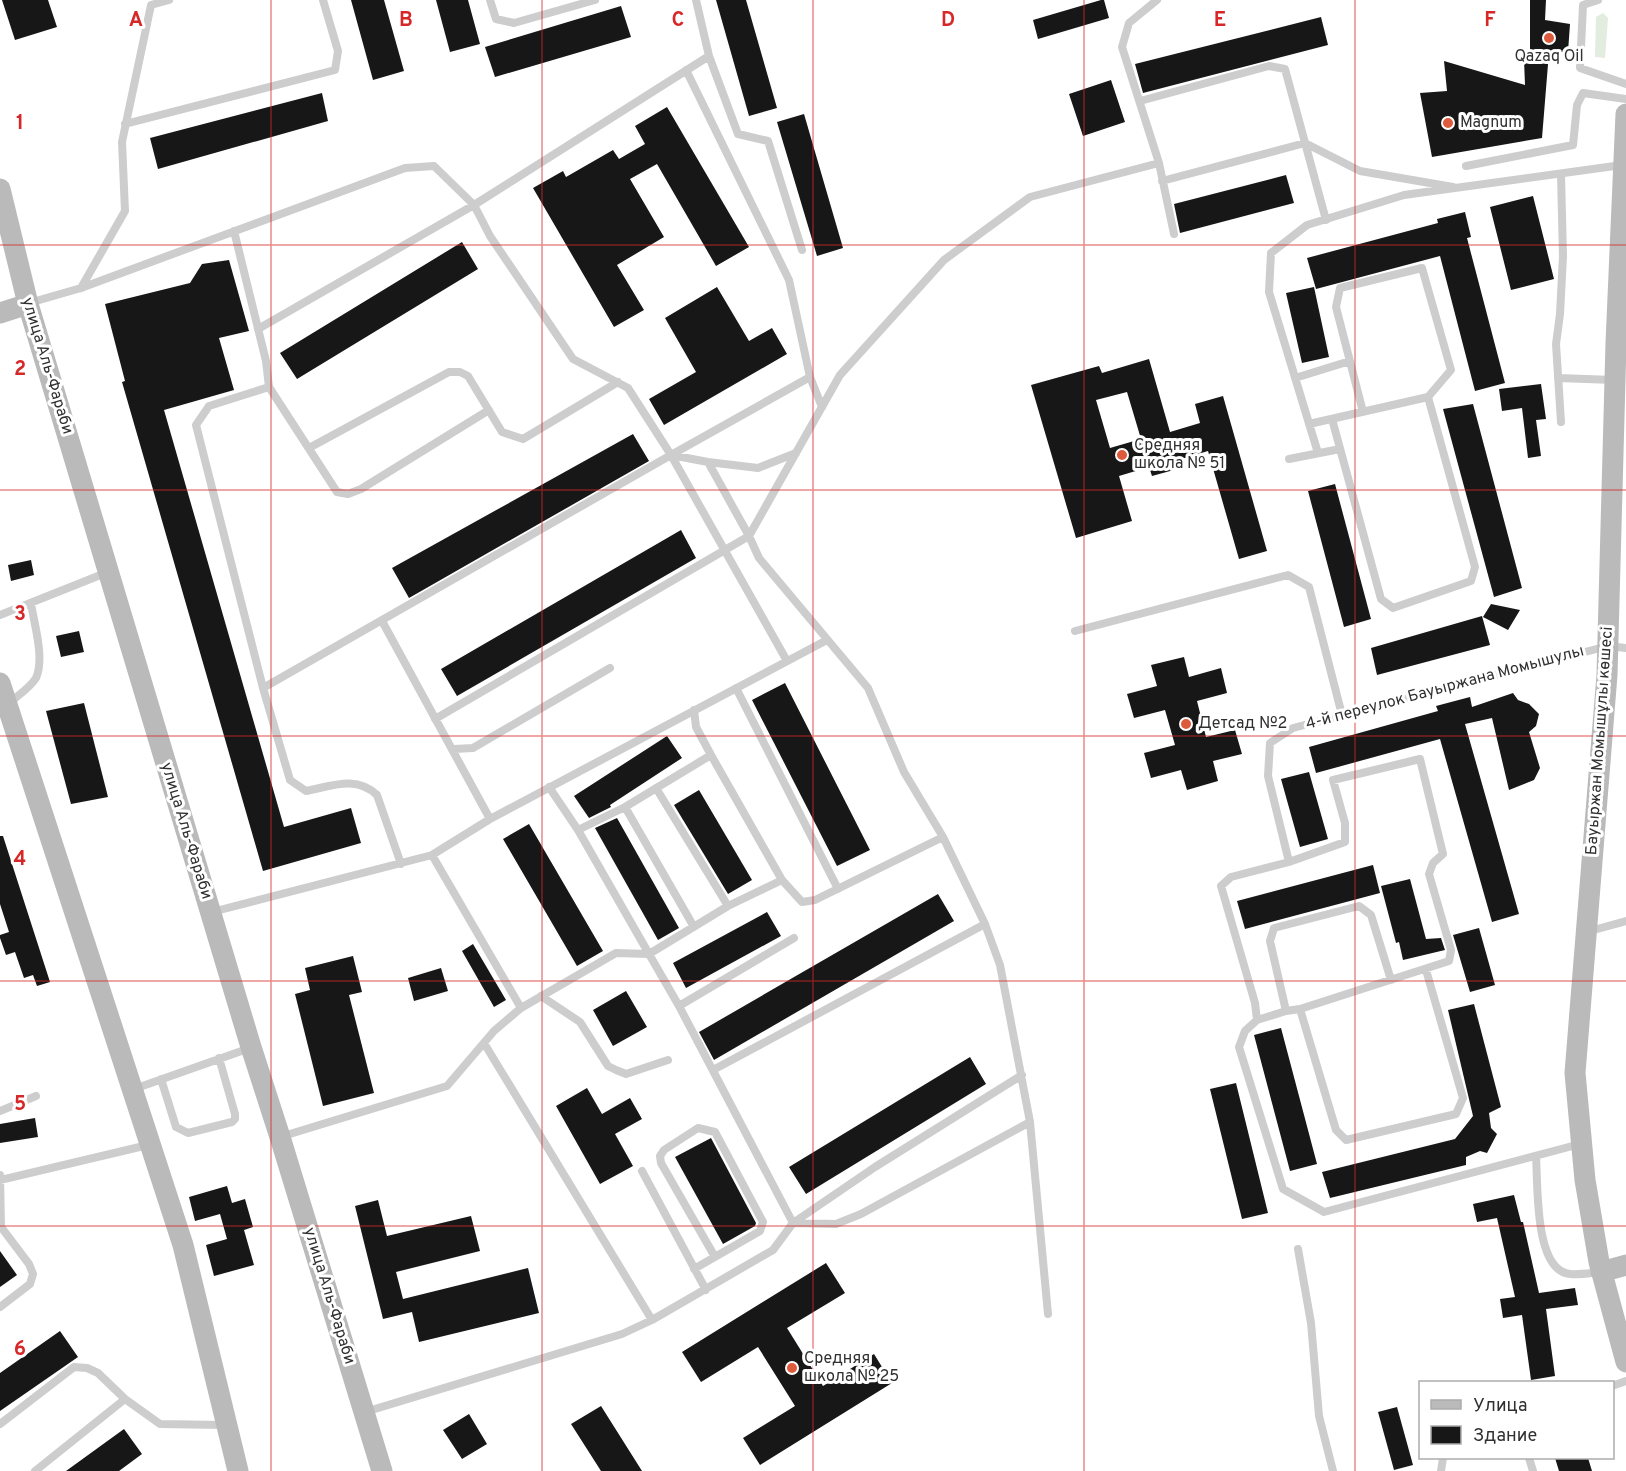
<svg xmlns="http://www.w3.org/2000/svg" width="1626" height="1471" viewBox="0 0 1626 1471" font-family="Overpass,sans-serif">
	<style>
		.green { fill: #e2ecdf }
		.building { fill: #171717; fill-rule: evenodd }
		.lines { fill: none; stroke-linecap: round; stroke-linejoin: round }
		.lane { stroke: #cdcdcd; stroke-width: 8 }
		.secondary { stroke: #bababa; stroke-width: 21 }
		.grid { fill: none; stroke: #d62828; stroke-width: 1.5; stroke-opacity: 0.55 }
		.poi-dot { fill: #dc5b3d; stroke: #fff; stroke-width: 2 }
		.labels { text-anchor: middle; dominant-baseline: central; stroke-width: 6; stroke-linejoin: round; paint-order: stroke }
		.poi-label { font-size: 16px; fill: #303030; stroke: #fff; text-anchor: start }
		.street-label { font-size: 16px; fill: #303030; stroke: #fff }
		.grid-label { font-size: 20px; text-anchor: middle; font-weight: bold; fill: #d62828; stroke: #fff; stroke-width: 6; stroke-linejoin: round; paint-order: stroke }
	</style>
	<rect width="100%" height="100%" fill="#fff"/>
	<path class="green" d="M1603 13 1608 18 1605 58 1595 57 1596 17Z"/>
	<path class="building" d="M2 0H48L57 27 15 40Z
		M351 0H384L404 71 373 80Z
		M436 0H468L480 44 450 52Z
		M716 0H746L777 108 749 116Z
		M1101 0H1104L1109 18 1038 39 1033 20Z
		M1530 0H1546L1545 20 1570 24 1568 52H1549L1542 138 1432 157 1420 93 1447 91 1444 61 1525 85 1524 60H1530Z
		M621 6 631 37 495 77 485 47Z
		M1321 17 1328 45 1143 93 1135 64Z
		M1111 80 1125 122 1083 136 1069 94Z
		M322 93 328 121 158 169 150 138Z
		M667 107 749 247 716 266 657 164 630 179 664 237 617 265 644 310 614 327 533 188 563 171 566 177 613 150 619 159 645 144 635 126Z
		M804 114 843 248 817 256 777 122Z
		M1286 175 1294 203 1180 233 1174 204Z
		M1533 196 1554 279 1511 290 1490 207Z
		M1465 212 1471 237 1467 238 1505 383 1475 391 1440 256 1316 289 1307 258 1438 223 1437 219Z
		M462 242 478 269 297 379 280 353Z
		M229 260 249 331 219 338 234 390 164 410 284 827 351 808 361 843 263 871 122 382 125 381 105 304 190 283 202 264Z
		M717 287 749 341 772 328 787 354 664 425 649 399 696 372 665 318Z
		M1314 287 1329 357 1302 363 1286 293Z
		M1149 359 1170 432 1200 423 1195 404 1223 396 1267 551 1239 559 1208 451 1178 460 1181 468 1152 476 1149 467 1119 476 1132 521 1076 538 1031 385 1099 366 1102 373ZM1127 392 1141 439 1110 448 1096 400Z
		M1541 384 1546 419 1536 420 1541 456 1528 458 1522 408 1502 411 1499 389Z
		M1473 404 1522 588 1494 597 1443 409Z
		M633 434 649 461 409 598 392 568Z
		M1335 484 1371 619 1344 627 1308 491Z
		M681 530 696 558 457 696 441 669Z
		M31 560 34 575 11 581 8 565Z
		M1491 604 1520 610 1508 630 1483 617Z
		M1482 616 1490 645 1377 675 1371 648Z
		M79 631 84 652 61 657 56 636Z
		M1184 657 1189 677 1221 668 1227 693 1197 701 1206 737 1235 730 1242 754 1213 761 1218 781 1187 790 1181 770 1151 778 1144 753 1175 745 1165 710 1134 718 1127 694 1157 686 1151 665Z
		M785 683 870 850 837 866 752 700Z
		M1513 693 1518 700 1529 704 1539 714 1536 726 1529 732 1540 768 1534 780 1509 790 1492 718 1465 724 1519 914 1492 922 1440 739 1316 773 1309 747 1438 711 1436 706 1470 697 1472 707Z
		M84 703 108 797 71 804 46 711Z
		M667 736 682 758 610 805 611 807 589 818 574 796Z
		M1309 772 1328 839 1300 847 1281 779Z
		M699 790 752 880 728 894 674 805Z
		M617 818 679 928 658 940 595 828Z
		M529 824 603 951 577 966 503 839Z
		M0 836H3L50 982 37 986 33 975 24 978 15 952 6 955 0 938V935L9 932 0 904Z
		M1373 865 1380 893 1245 929 1237 901Z
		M1410 879 1426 939 1441 938 1445 950 1403 960 1399 942 1396 943 1381 886Z
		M938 894 954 921 714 1060 699 1032Z
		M767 912 781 936 686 988 673 963Z
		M1479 928 1495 985 1470 992 1453 935Z
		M473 944 506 1000 494 1007 462 951Z
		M353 956 362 992 349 995 374 1093 323 1106 295 994 310 990 305 968Z
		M441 968 448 991 414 1001 408 978Z
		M626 991 647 1027 613 1046 593 1010Z
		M1474 1004 1501 1107 1489 1113 1491 1128 1497 1134 1487 1153 1480 1151 1466 1157V1165L1330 1198 1322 1172 1455 1139 1473 1116 1448 1010Z
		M1281 1028 1317 1164 1290 1171 1254 1035Z
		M970 1057 986 1084 806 1194 789 1167Z
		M1236 1083 1268 1213 1242 1219 1210 1089Z
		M587 1088 602 1114 630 1098 642 1119 615 1134 633 1166 600 1184 556 1106Z
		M35 1118 38 1137 0 1143V1124Z
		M711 1138 756 1223 755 1226 723 1244 675 1157Z
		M227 1186 232 1203 245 1199 253 1227 244 1230 254 1265 214 1276 206 1245 227 1239 220 1214 195 1221 189 1197Z
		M1514 1195 1521 1222H1523L1539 1293 1575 1288 1578 1305 1546 1309 1555 1376 1531 1380 1522 1315 1503 1318 1500 1299 1515 1297 1497 1218 1477 1222 1473 1204Z
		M378 1200 387 1236 471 1216 480 1251 396 1272 403 1299 528 1268 539 1313 419 1342 412 1312 383 1319 355 1206Z
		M0 1251 17 1275 0 1287Z
		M826 1263 845 1293 787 1328 823 1386 874 1354 892 1383 760 1465 743 1438 795 1406 758 1347 701 1382 682 1352Z
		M60 1331 78 1357 0 1411V1373Z
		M601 1406 642 1471H601L571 1424Z
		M1397 1407 1413 1465 1394 1470 1378 1412Z
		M469 1414 487 1444 462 1459 443 1430Z
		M124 1429 142 1454 119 1471H66Z
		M1555 1458H1588L1592 1471H1559Z"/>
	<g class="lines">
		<path class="lane" d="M490 0 496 19 514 23 595 0
			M696 0 709 56 738 134 768 141 802 250
			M1157 0 1129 23 1122 47 1159 163 1174 234
			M1598 0 1583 5 1580 68 1626 84
			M686 70 789 280 810 377 822 407
			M1140 101 1269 66 1285 69 1326 220
			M125 124 335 70 338 51 323 0
			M1466 166 1573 145 1577 105 1583 93 1626 99
			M1561 174 1563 256 1560 314 1556 344 1561 422
			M1162 181 1305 143 1360 171 1453 187
			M234 231 266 361 269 387 209 406 196 425 263 688 290 780 306 791C332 786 356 775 377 795L401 864
			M81 288 125 211 122 142 151 5 169 0
			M29 303 81 288 405 168 434 166 474 205 490 236 573 359 628 388 671 455 708 462 749 536 759 558 868 688 904 772 943 837 985 924 1000 965 1030 1122 861 1214 836 1224 793 1223
			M258 329 474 205 709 56
			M1295 378 1350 361
			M1558 378 1614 380
			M269 387 337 492 348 494 361 489 489 410
			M1332 419 1381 599 1393 608 1471 581 1475 567 1428 397
			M1309 424 1428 397 1451 370 1422 268 1340 288 1336 307 1363 412
			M309 448 449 372H460L468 376 502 432 523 439 618 382
			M1318 453 1269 292 1271 253 1307 225 1404 195 1622 165
			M671 455 787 661
			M1289 459 1340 449
			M708 462 758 468 796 453
			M0 615 108 572
			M382 621 490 819
			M1075 631 1288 575 1309 587 1342 715
			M263 688 671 455 810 377
			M736 688 838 889
			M8 704C17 696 30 688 36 678 45 658 34 624 31 603
			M694 710 696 727 711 755 782 880 802 902 815 900 943 837
			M435 719 749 536 840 375 944 260 1030 197 1159 163
			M454 749 473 748 610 668
			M549 787 578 830 649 954 728 906 782 880
			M656 788 728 906
			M578 830 625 807
			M432 855 521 1008
			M212 912 432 855 490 819 827 640
			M694 927 625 807 711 755
			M1590 931 1626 921
			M541 996 580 1022 608 1066 616 1070 626 1074 668 1060
			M679 1006 794 938
			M1300 1009 1336 1130 1346 1140 1456 1114 1463 1098 1426 970
			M1286 1011 1270 941 1274 928 1359 906 1371 915 1391 980
			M1257 1020 1286 1011 1300 1009 1449 961 1451 950 1429 874 1433 863 1443 854 1420 759 1333 780 1345 823V842L1289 862
			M484 1043 652 1320
			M713 1070 985 924
			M161 1079 176 1127 188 1133 232 1122 235 1119V1114L219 1058
			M134 1089 250 1048
			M0 1111 36 1096
			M1030 1122 1048 1314
			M280 1137 447 1086 494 1031 521 1008 616 953 649 954 679 1006 793 1223 773 1250 652 1320 622 1334 365 1412
			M1580 1144 1324 1212 1283 1189 1239 1047 1245 1031 1257 1020 1255 1003 1221 886 1231 877 1289 862 1268 776 1270 743 1293 728 1608 646 1626 648
			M1536 1156C1538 1184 1534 1271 1570 1274 1579 1275 1590 1273 1599 1272
			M642 1171 706 1290
			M0 1175 1 1227 29 1264 33 1274 30 1284 0 1307
			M0 1180 148 1145
			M793 1223 875 1167 1022 1075
			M1298 1249 1311 1323 1319 1416 1333 1471
			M694 1269 760 1231 763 1222 715 1132 698 1128 664 1150 660 1156 661 1163 715 1257
			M1612 1386 1626 1381
			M0 1424 74 1367 87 1368 98 1373 125 1399 160 1424 224 1425
			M1529 1458 1533 1471
			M35 1471 125 1399
			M1441 1471 1443 1458"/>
		<path class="secondary" d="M1626 114 1616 343 1607 675 1575 1073 1585 1180 1599 1262 1626 1362
			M0 189 28 304 251 1047 280 1137 382 1471
			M0 313 28 304
			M0 683 183 1245 238 1471
			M1601 1272 1626 1265"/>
	</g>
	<path class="grid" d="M271 0V1471M542 0V1471M813 0V1471M1084 0V1471M1355 0V1471M0 245H1626M0 490H1626M0 736H1626M0 981H1626M0 1226H1626"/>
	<g class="poi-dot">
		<circle cx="1549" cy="38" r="6"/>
		<circle cx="1448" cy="123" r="6"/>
		<circle cx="1122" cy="455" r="6"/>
		<circle cx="1186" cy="724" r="6"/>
		<circle cx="792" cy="1368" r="6"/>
	</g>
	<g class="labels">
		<g class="poi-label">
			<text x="1549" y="57" text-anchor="middle">Qazaq Oil</text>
			<text x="1460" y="123">Magnum</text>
			<text x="1134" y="446">Средняя<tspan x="1134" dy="18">школа № 51</tspan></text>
			<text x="1198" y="724">Детсад №2</text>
			<text x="804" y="1359">Средняя<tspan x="804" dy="18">школа № 25</tspan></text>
		</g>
		<g class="street-label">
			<text transform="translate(47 366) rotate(73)">улица Аль-Фараби</text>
			<text transform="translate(1445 688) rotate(-15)">4-й переулок Бауыржана Момышулы</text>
			<text transform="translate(1600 741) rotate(-86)">Бауыржан Момышұлы көшесі</text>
			<text transform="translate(186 831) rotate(73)">улица Аль-Фараби</text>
			<text transform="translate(329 1296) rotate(73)">улица Аль-Фараби</text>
		</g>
	</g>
	<g class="grid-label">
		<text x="136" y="26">A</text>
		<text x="406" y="26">B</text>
		<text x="678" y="26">C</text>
		<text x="948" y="26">D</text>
		<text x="1220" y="26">E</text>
		<text x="1490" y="26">F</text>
		<text x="20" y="129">1</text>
		<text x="20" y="375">2</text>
		<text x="20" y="620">3</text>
		<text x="20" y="865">4</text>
		<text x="20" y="1110">5</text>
		<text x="20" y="1355">6</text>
	</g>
	<rect x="1419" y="1381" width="195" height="78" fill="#ffffff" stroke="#acacac" stroke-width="1.5"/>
	<rect x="1431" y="1400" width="30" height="9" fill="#bababa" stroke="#acacac" stroke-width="1.5"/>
	<text x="1473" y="1411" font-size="18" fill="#303030">Улица</text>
	<rect x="1431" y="1426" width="30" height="18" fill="#171717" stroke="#acacac" stroke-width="1.5"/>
	<text x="1473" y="1441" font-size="18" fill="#303030">Здание</text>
</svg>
